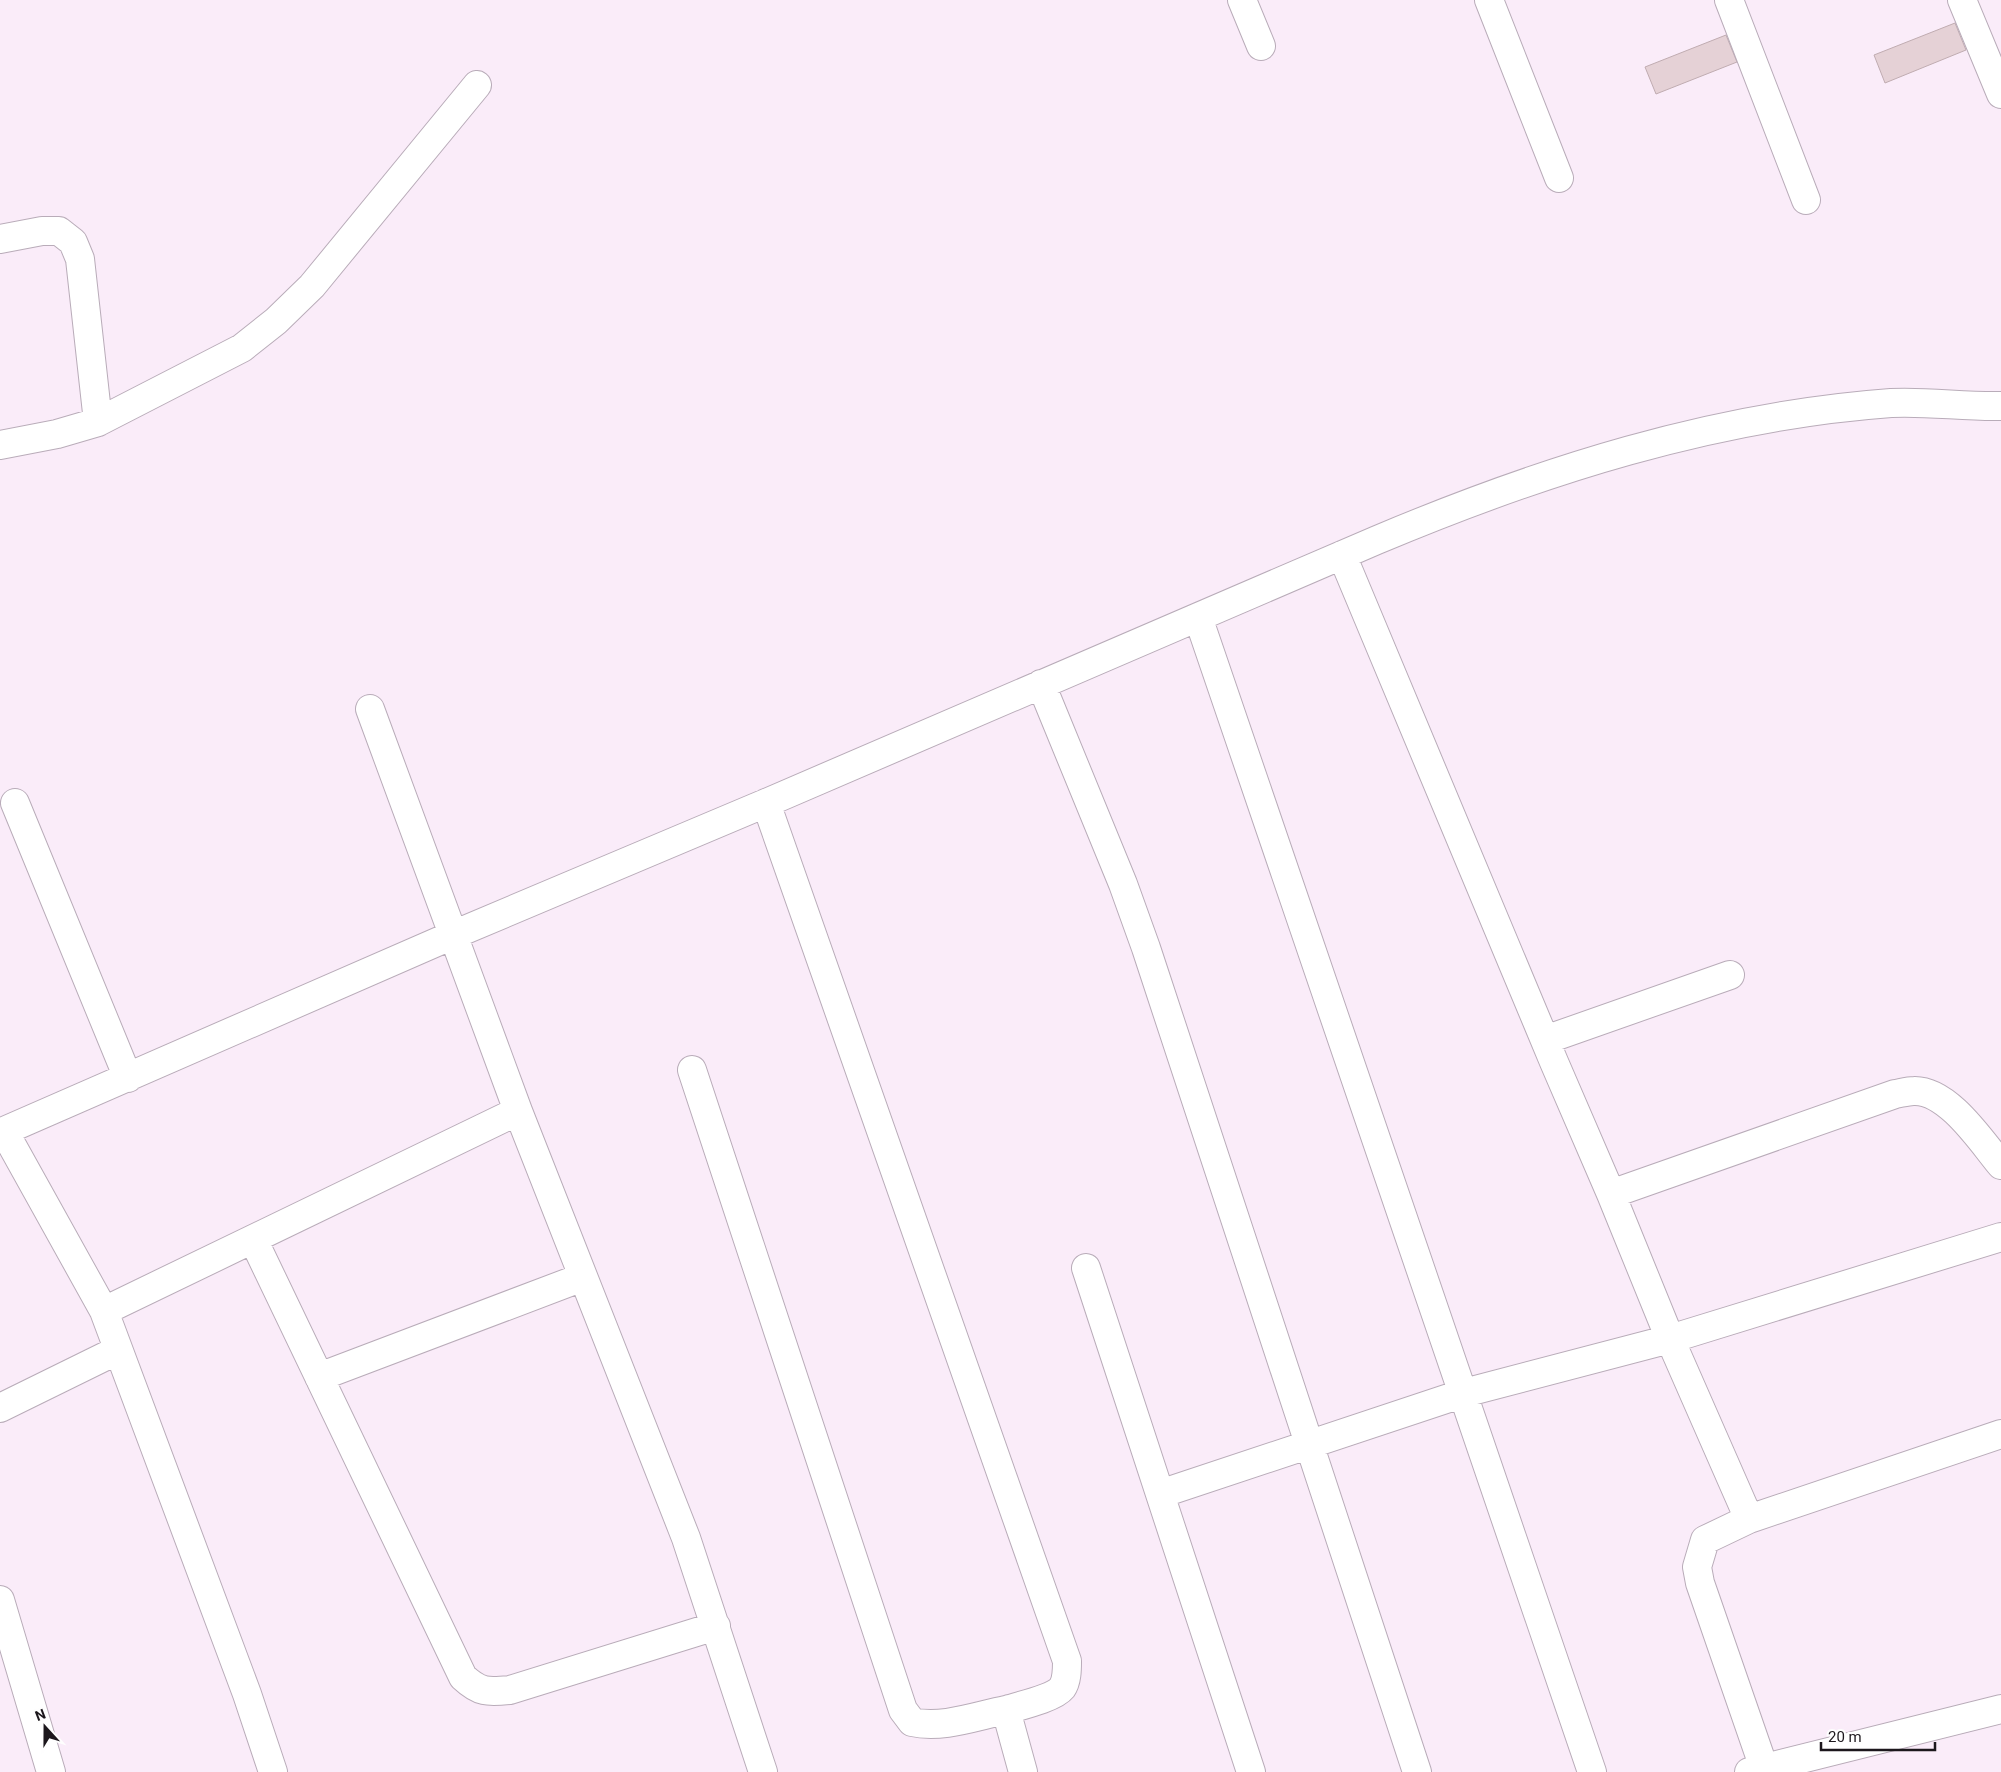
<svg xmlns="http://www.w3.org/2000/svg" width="2001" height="1772" viewBox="0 0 2001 1772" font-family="Roboto,sans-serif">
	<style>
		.building { fill: #e5d1d6; stroke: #c0acb1 }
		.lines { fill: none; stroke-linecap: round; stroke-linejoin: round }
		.minor-casing { stroke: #b9acb9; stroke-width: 30 }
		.major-casing { stroke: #b9acb9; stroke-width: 30 }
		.minor { stroke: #fff; stroke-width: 28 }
		.major { stroke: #fff; stroke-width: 28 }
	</style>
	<rect width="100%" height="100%" fill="#faecf9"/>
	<path class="building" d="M1955 23 1966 50 1885 83 1874 55Z
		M1726 35 1737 62 1656 94 1645 67Z"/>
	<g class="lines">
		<g class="minor-casing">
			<path id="minor" d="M1242 0 1261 46
				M1489 0 1559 178
				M1729 0 1806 200
				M1962 0 2001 94
				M0 239 42 231H59L73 242 80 259 98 422
				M0 445 57 434 98 422 242 348 276 321 312 286 477 85
				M1342 555 1554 1062 1611 1194 1670 1339 1749 1519 1705 1540 1697 1567 1700 1583 1764 1768
				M1198 617 1592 1772
				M1041 684 1123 884 1146 948 1417 1772
				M370 709 518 1111 686 1538 763 1772
				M15 803 128 1078
				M766 803 1067 1661C1067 1669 1067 1681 1062 1688 1054 1698 1019 1706 1006 1710L1023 1772
				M1545 1040 1730 975
				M692 1070 903 1710 912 1722C942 1729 976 1716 1006 1710
				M4 1131 453 935 766 803 1377 540C1541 471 1713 416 1891 403 1927 401 1965 407 2001 406
				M0 1133 4 1131 104 1311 247 1694 273 1772
				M1611 1194 1895 1094C1901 1093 1908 1091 1914 1091 1948 1090 1981 1141 2001 1165
				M253 1239 463 1677C480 1693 488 1692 510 1690L716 1626
				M1086 1268 1251 1772
				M104 1311 518 1111
				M319 1377 583 1277
				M0 1408 118 1350
				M1160 1494 1464 1393 1670 1339 2001 1237
				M1749 1519 2001 1434
				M0 1600 51 1772"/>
		</g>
		<g class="major-casing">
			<path id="major" d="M1749 1772 2001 1709"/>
		</g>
		<use href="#minor" class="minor"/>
		<use href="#major" class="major"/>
	</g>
	<g transform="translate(45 1727) rotate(339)" stroke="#fefefe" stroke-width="4" paint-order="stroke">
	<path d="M0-4L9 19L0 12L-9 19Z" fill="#1c171c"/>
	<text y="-8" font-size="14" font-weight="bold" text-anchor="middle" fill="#1c171c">N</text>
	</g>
	<path d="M1821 1742v8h114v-8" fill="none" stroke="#1c171c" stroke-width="2.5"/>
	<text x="1828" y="1742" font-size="15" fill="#1c171c" stroke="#fefefe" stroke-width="4" paint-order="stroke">20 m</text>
</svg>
